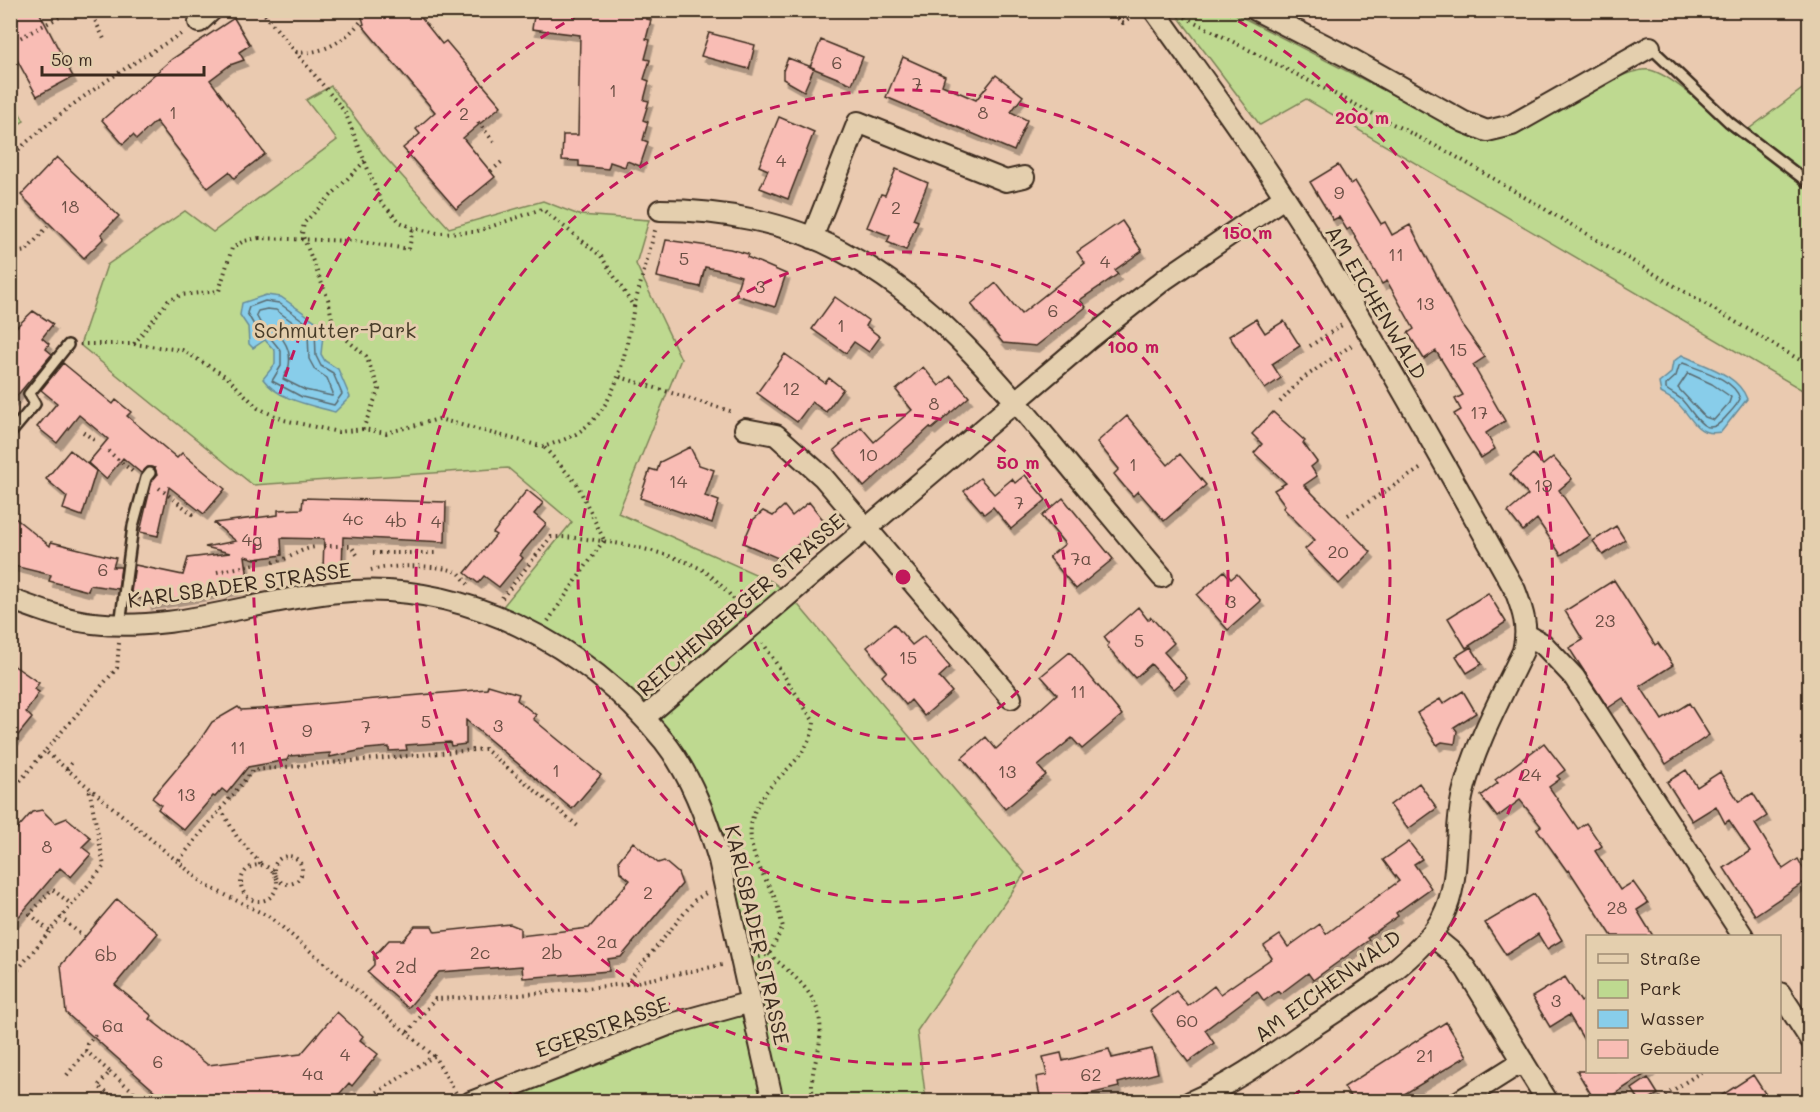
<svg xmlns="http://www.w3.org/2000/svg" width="1820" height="1112" viewBox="0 0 1820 1112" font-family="Mali,sans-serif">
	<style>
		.green { fill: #bed990; stroke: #7c8257; stroke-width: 1.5 }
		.water { fill: #88cdea; stroke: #698c98; stroke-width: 1.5 }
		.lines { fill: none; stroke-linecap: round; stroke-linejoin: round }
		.shore { stroke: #5a6b70; stroke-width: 1.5 }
		.building { fill: #f9bdb5; stroke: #3b2a1e; stroke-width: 1.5; filter: url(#shadow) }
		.service-casing { stroke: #3b2a1e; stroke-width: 14 }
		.minor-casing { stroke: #3b2a1e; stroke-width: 24 }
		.path { stroke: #3b2a1e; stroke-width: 4; stroke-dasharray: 1.5 4.5; stroke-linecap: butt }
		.service { stroke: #e4cfae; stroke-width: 9 }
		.minor { stroke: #e4cfae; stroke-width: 20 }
		.path-bridge { stroke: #3b2a1e; stroke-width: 4; stroke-dasharray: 1.5 4.5; stroke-linecap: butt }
		.ring { fill: none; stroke: #c2185b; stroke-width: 3; stroke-dasharray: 10 8 }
		.labels { text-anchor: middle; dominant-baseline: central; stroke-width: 6; stroke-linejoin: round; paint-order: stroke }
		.number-label { font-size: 18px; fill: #6a4f44 }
		.street-label { font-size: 21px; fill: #3b2a1e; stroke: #e4cfae }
		.park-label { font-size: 21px; fill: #483c29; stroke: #e4cfae }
		.centre { fill: #c2185b; stroke: #e4cfae; stroke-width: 3 }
		.ring-label { font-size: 18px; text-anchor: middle; font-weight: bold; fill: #c2185b; stroke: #e4cfae; stroke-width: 6; stroke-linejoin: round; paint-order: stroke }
	</style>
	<defs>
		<filter id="shadow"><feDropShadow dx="3.5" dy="6" stdDeviation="0" flood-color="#0004"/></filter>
	</defs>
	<rect width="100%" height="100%" fill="#eacab0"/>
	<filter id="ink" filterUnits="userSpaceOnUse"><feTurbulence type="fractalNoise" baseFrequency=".0167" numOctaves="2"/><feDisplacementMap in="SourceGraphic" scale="12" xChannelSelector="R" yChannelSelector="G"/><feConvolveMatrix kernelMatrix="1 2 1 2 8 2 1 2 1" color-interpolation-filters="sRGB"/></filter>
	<g filter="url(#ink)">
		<path class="green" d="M1174 11H1230L1467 133 1486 139 1506 138C1533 123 1623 65 1650 70 1674 75 1719 120 1738 137L1809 84V394L1306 99 1260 125Z
			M331 86 383 155 449 228 543 201 579 215 649 220 636 264 681 359 618 513 771 581 789 594 1025 873 917 1031 926 1101H471L751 1001 711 834 644 718 496 615 572 522 508 468 253 485 80 345 107 265 185 211 213 232 337 140 306 100Z
			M11 98 24 121 11 129H10Z"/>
		<path class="water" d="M266 295 281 297 321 325 323 335 321 354 325 361 338 369 350 397 335 412C311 405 278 400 263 379L275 364V351L265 340 253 348 249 344 248 327 240 315 242 303Z
			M1682 355C1704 366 1738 374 1747 399L1721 432C1695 437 1694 418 1677 403 1672 399 1666 396 1661 393L1659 383 1671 373 1673 362Z"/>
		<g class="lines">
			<path class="shore" d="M265 301 279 303 315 329 316 356 321 366 333 373 342 394 334 405 302 397 272 381 281 366V351L268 335 255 336 254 325 247 313 249 307Z
				M267 309 276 310 308 333 309 359 315 370 327 378 333 393 332 396 305 390 283 379C284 375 288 371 289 366 292 347 280 330 262 326L256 315 258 311Z
				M1683 363C1700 370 1735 379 1740 399 1736 407 1731 411 1725 418 1705 441 1696 415 1682 400 1678 396 1671 393 1666 389V385L1676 376 1679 366Z
				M1688 373 1712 384 1731 397 1729 403 1714 420 1705 417 1678 388Z"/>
		</g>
		<path class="building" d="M10 10H38L73 77 37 96 10 47Z
			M360 10H415L442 44 446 41 501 106 463 138 495 177 456 209 403 148 420 134 416 129 435 112 362 25 364 24Z
			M535 10H648L646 19 651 20 646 39 650 40 645 59 650 60 644 79 649 81 644 100 649 101 643 120 648 122 643 140 648 142 640 166 627 161 625 167 610 162 608 169 579 166V161L562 160 563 135H578L580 35 532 29Z
			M234 18 250 45 239 52 244 60 230 65 210 80 265 154 234 178 229 172 208 188 156 121 137 139 133 135 123 144 102 120 172 59Z
			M709 33 755 45 749 69 701 56Z
			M821 40 863 57 852 84 810 67Z
			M903 57 945 76 942 85 976 100 996 75 1023 96 1011 112 1027 120 1014 151 886 97Z
			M788 58 814 68 804 91 783 79V71Z
			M779 117 814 132 788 199 760 188 768 170 759 166Z
			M57 157 119 216 101 234 104 238 84 258 21 195Z
			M1338 165 1350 184 1355 181 1381 224 1385 222 1392 235 1410 225 1462 325 1485 357 1473 365 1505 421 1486 433 1495 449 1481 458 1454 414 1461 410 1455 399 1463 395 1436 351 1424 359 1408 333 1414 329 1387 281 1382 284 1350 228 1347 230 1339 217 1333 220 1310 182Z
			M896 169 928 183 913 219 918 221 906 250 887 242 890 236 867 227 881 194 885 195Z
			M1122 221 1142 251 1115 270 1118 274 1080 300 1086 307 1036 346 1003 343 971 304 996 283 1021 314 1085 263 1077 252Z
			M666 240 730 249 748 254 747 257 786 274 775 307 735 295 741 276 724 271 705 267 700 287 657 277Z
			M835 297 869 321 866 326 880 337 869 352 854 342 846 353 812 329Z
			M33 311 53 324 42 338 49 344 46 349 52 354 10 404V333Z
			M1256 319 1265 333 1284 321 1300 346 1272 364 1281 378 1265 389 1229 336Z
			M785 354 825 383 829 378 843 389 826 412 812 402 797 422 757 393Z
			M63 363 113 404 116 400 131 412 127 416 177 458 182 453 225 489 204 514 169 487 158 536 140 532 152 481 157 475 155 468 148 467 141 473 123 458 106 479 88 463 108 439 79 415 57 443 37 427 57 403 41 390Z
			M923 367 939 386 951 376 969 397 932 429 930 427 864 487 834 450 861 427 874 442 912 410 896 390Z
			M1273 412 1305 441 1303 443 1317 462 1311 467 1317 476 1304 485 1371 552 1339 584 1305 549 1315 540 1283 508 1285 505 1274 490 1286 483 1254 453 1262 444 1252 434Z
			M1127 416 1168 465 1180 454 1206 485 1164 521 1138 491 1133 496 1124 486 1114 474 1119 469 1097 442Z
			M690 447 699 465 714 470 705 496 719 501 712 523 640 498 650 469 657 471 660 462Z
			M70 450 96 471 82 516 63 509 67 497 46 479Z
			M1533 454 1543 465 1553 457 1572 479 1559 490 1590 536 1561 555 1537 519 1523 531 1508 512 1528 495 1510 474Z
			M1025 475 1046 500 1011 529 993 507 984 514 964 491 980 478 994 494 1012 479 1015 483Z
			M527 490 543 503 534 514 546 524 520 555 523 558 499 587 484 576 478 583 465 573 496 535 493 533Z
			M303 498 446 502 445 542 343 537 342 571 323 570 324 539 281 538 282 555 255 559 245 556 249 587 148 604 147 598 136 599 135 593 131 592 135 565 183 575 188 558 230 553 205 547 236 541 214 523 278 515V510L302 509Z
			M1063 498 1113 559 1076 589 1049 557 1065 544 1042 516Z
			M809 502 825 522 780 559 743 543 753 520 763 511 773 516 784 506 792 516Z
			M10 514 50 546 51 542 116 558 113 567H121L118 589 90 585 88 591 49 581 51 575 10 565Z
			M1616 526 1625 540 1603 555 1593 541Z
			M1224 571 1231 579 1237 574 1261 601 1228 630 1197 595Z
			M1614 580 1655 645 1658 643 1673 665 1640 686 1662 720 1689 703 1709 735 1666 764 1623 698 1608 708 1569 648 1583 640 1565 611Z
			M1488 593 1506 622 1466 648 1448 618Z
			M1138 607 1148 620 1151 617 1174 643 1164 652 1187 678 1174 689 1151 664 1135 678 1107 646 1109 644 1104 637Z
			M894 624 912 645 924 636 950 667 939 677 952 692 924 716 911 700 906 705 882 676 887 671 867 647Z
			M1471 647 1482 664 1467 673 1456 656Z
			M1070 652 1122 715 1082 749 1072 738 1038 766 1046 775 1005 809 962 758 986 737 996 749 1057 694 1041 676Z
			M10 663 39 683 34 689 39 692 26 712 32 718 10 745Z
			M488 685 519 694 517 700 536 715 533 719 601 775 572 809 466 720V744L451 746 450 742 406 745 407 750 389 751V747L367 749 330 757V753L289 756 287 760 248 767 227 793 222 789 215 797 213 796 184 830 158 809 161 805 152 798 196 746 212 722 238 707 241 710 275 708 487 689Z
			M1463 691 1476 713 1454 727 1457 731 1455 744 1442 742 1437 745 1417 713 1440 699 1443 704Z
			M1544 743 1565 770 1557 776 1560 779 1549 787 1578 829 1586 823 1602 846 1595 851 1620 890 1633 882 1648 903 1637 910 1653 936H1612L1569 870 1567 871 1537 829 1541 826 1520 800 1497 817 1481 796 1498 783 1495 780Z
			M1686 770 1697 787 1720 772 1739 802 1753 793 1767 816 1755 824 1783 869 1798 859 1809 879 1755 915 1724 868 1750 851 1729 820 1725 823 1716 806 1692 821 1667 782Z
			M1419 783 1437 808 1408 829 1390 805Z
			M42 810 55 823 67 818 91 838 82 847 91 854 71 877 60 868 10 927V837L32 812Z
			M633 842 658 863 664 861 678 873 682 884 621 957 608 959 609 971 523 978 522 966 439 972 408 1008 367 972 374 965V956L389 940H403L415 926H432L435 932 510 924 520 928V936L589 928 630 880 620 872 619 860Z
			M1409 842 1422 859 1414 864 1431 888 1396 913 1398 916 1367 938 1369 940 1313 980 1308 973 1280 994 1278 991 1264 1001 1257 991 1205 1030 1214 1043 1188 1062 1150 1011 1176 991 1188 1006 1214 986 1220 994 1272 958 1264 946 1280 935 1288 947 1320 924 1326 934 1399 881 1383 860Z
			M1534 894 1562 940 1547 949 1538 934 1506 955 1485 923Z
			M117 899 158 933 115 985 152 1016 150 1019 208 1065 301 1054 337 1012 363 1036 360 1040 378 1054 352 1086 349 1083 333 1101H166L66 1013 61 965Z
			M1565 977 1581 1002 1587 998V1045L1569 1015 1550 1027 1532 997Z
			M1446 1022 1467 1056 1393 1101H1353L1344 1087Z
			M1109 1049 1112 1058 1152 1049 1158 1073 1118 1083 1119 1087 1072 1098 1073 1101H1041L1036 1077 1047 1075 1043 1057 1061 1053 1063 1061Z
			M1577 1071H1650L1604 1101H1595Z
			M1753 1075 1770 1101H1713Z
			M1648 1078 1658 1094 1646 1101H1640L1632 1089Z"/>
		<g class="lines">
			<g class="service-casing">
				<path id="service" d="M1650 47 1729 122 1810 184
					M10 434 35 404 29 394 68 345
					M120 625 133 526 146 478 150 473"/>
			</g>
			<g class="minor-casing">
				<path id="minor" d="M1154 10C1198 72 1243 132 1284 196 1367 323 1441 458 1515 590 1523 611 1529 628 1523 651 1502 696 1475 744 1463 793 1453 833 1462 880 1442 918 1418 962 1348 1003 1306 1031 1269 1057 1232 1084 1190 1102
					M1256 10 1346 56 1464 122 1487 131 1512 125 1650 47
					M199 22 212 10
					M660 210C721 210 787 222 841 251 928 296 993 373 1054 447 1090 491 1126 534 1162 577
					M812 238 858 122 1006 181 1024 177
					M745 429 776 435 823 477 1011 698
					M10 599C37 609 65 620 93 623 177 633 256 599 339 592 465 580 586 645 664 741 691 775 707 819 719 860L773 1102
					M1527 635 1543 644 1574 677 1743 936
					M644 718 1089 339 1165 279 1285 197
					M1431 935 1454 954 1466 969 1548 1102
					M1780 993 1810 1039
					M471 1102 668 1025 751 1002
					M1458 1102 1523 1061"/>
			</g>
			<path class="path" d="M90 10 105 41
				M261 10 345 112 381 202 400 222 413 228 437 233 475 232 542 209 601 256 634 307C625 352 619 409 574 435 565 440 554 443 544 447L577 484 604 540
				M1109 10 1123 23 1128 19 1125 10
				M1185 17 1455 156 1810 366
				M10 43 73 10
				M296 52C323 55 346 40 362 20
				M478 122 494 142
				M10 158C62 107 123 69 184 32
				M365 161 304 223 302 234 328 299 334 329 366 356 379 389 363 429 386 433 439 419 544 447
				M491 171 504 160
				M409 249 413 228
				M10 254 26 251 50 224
				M634 307 656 227
				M80 344H134L168 301 181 295 219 291 232 248 244 241 259 238
				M134 344 182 350 227 377 258 408 284 420 338 432 363 429
				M1310 346 1342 325
				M620 377 733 412
				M1280 402 1302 379 1352 345
				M83 432 97 442
				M108 451 133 472
				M159 488 194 515
				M1348 515 1423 467
				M324 546H351L358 556
				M373 553H439
				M273 562C292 559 298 549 316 547
				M371 570C388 565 444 564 459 573 462 576 465 581 468 584
				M217 572 256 564
				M502 598 551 537C589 536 668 550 701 569 716 577 730 596 742 608
				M548 621 604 540
				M119 643 117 668 45 751 207 886 270 917 434 1056 456 1093
				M67 769 73 761
				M10 775 20 781 45 751
				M221 809 237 837 262 865
				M274 870a14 14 0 1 1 28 0a14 14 0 1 1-28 0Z
				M179 860 253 770 485 749 579 827
				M241 883a18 18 0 1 1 36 0a18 18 0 1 1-36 0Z
				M60 917 86 939
				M49 931 30 914 52 889 71 904
				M769 954C805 985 830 1004 817 1056 813 1070 809 1088 815 1102
				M759 957 769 954 783 927C780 917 778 905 774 896 763 873 748 853 751 827 755 781 810 767 814 722L763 643
				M10 979 104 866 89 788
				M626 984 722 965
				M408 1032 435 999 519 995 626 984 695 900 706 893
				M86 1051 87 1044 96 1034
				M110 1072 134 1092 126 1102
				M67 1075 86 1051 110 1072 98 1086 119 1102
				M362 1102 434 1056
				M1655 1102 1701 1072"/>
			<use href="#service" class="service"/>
			<use href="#minor" class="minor"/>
			<path class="path-bridge" d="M259 238 354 241 409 249"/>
		</g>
	</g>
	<g class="ring">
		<circle cx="903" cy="577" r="162"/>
		<circle cx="903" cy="577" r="325"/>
		<circle cx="903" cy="577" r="487"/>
		<path d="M517 1099A649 649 0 0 1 583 12M1223 12A649 649 0 0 1 1289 1099"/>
	</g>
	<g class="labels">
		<g class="number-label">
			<text x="837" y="62">6</text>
			<text x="917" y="83">7</text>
			<text x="613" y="90">1</text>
			<text x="173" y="112">1</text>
			<text x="983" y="112">8</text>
			<text x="464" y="113">2</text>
			<text x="781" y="160">4</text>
			<text x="1339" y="192">9</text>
			<text x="70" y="206">18</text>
			<text x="896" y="207">2</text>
			<text x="1396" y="254">11</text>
			<text x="684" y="258">5</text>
			<text x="1105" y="261">4</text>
			<text x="760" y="286">3</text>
			<text x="1425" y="303">13</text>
			<text x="1053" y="310">6</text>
			<text x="841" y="325">1</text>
			<text x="1458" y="349">15</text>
			<text x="791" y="388">12</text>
			<text x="934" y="403">8</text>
			<text x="1479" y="412">17</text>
			<text x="868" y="454">10</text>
			<text x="1133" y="464">1</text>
			<text x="678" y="481">14</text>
			<text x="1543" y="485">19</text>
			<text x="1019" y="502">7</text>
			<text x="353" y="518">4c</text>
			<text x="396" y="520">4b</text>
			<text x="436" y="521">4</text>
			<text x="252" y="539">4g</text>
			<text x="1338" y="551">20</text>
			<text x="1081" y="558">7a</text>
			<text x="103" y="569">6</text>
			<text x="1231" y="601">3</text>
			<text x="1605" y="620">23</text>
			<text x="1139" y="640">5</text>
			<text x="908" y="657">15</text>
			<text x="1078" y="691">11</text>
			<text x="426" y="721">5</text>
			<text x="498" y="725">3</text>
			<text x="366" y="726">7</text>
			<text x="307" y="730">9</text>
			<text x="238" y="747">11</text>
			<text x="556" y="770">1</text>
			<text x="1007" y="771">13</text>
			<text x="1531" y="774">24</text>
			<text x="186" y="794">13</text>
			<text x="47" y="846">8</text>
			<text x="648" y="892">2</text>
			<text x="1617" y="907">28</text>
			<text x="607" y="941">2a</text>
			<text x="480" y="952">2c</text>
			<text x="552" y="952">2b</text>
			<text x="106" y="954">6b</text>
			<text x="406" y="966">2d</text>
			<text x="1556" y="1000">3</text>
			<text x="1187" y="1020">60</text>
			<text x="113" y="1025">6a</text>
			<text x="345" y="1054">4</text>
			<text x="1425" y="1055">21</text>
			<text x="158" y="1061">6</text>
			<text x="313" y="1073">4a</text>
			<text x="1091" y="1074">62</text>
		</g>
		<g class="street-label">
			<text transform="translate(1377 302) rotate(59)">AM EICHENWALD</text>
			<text transform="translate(239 584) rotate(-8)">KARLSBADER STRASSE</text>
			<text transform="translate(740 604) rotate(-41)">REICHENBERGER STRASSE</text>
			<text transform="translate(758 935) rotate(77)">KARLSBADER STRASSE</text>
			<text transform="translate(1327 985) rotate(-36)">AM EICHENWALD</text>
			<text transform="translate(602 1026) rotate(-20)">EGERSTRASSE</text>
		</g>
		<g class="park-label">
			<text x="335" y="329">Schmutter-Park</text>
		</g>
	</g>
	<circle cx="903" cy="577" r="9" class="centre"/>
	<g class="ring-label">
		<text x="1362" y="124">200 m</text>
		<text x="1247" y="239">150 m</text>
		<text x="1133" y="353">100 m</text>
		<text x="1018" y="469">50 m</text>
	</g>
	<rect width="1820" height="1112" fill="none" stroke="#e4cfae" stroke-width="36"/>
	<rect x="18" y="18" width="1784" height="1076" fill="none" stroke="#3b2a1e" stroke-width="2" filter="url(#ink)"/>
	<rect x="1586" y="935" width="195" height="138" fill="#e4cfae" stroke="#a08d74" stroke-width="1.5"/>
	<rect x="1598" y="954" width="30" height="9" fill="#e4cfae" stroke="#a08d74" stroke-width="1.5"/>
	<text x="1640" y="965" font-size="18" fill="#3b2a1e">Straße</text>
	<rect x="1598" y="980" width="30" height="18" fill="#bed990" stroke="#a08d74" stroke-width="1.5"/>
	<text x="1640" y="995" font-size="18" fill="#3b2a1e">Park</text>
	<rect x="1598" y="1010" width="30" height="18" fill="#88cdea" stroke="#a08d74" stroke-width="1.5"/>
	<text x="1640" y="1025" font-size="18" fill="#3b2a1e">Wasser</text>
	<rect x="1598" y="1040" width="30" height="18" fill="#f9bdb5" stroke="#a08d74" stroke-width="1.5"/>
	<text x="1640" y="1055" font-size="18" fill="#3b2a1e">Gebäude</text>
	<path d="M42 66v9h162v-9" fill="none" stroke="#3b2a1e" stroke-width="3"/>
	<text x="51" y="66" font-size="18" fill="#3b2a1e" stroke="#e4cfae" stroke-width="4.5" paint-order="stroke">50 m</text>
</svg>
